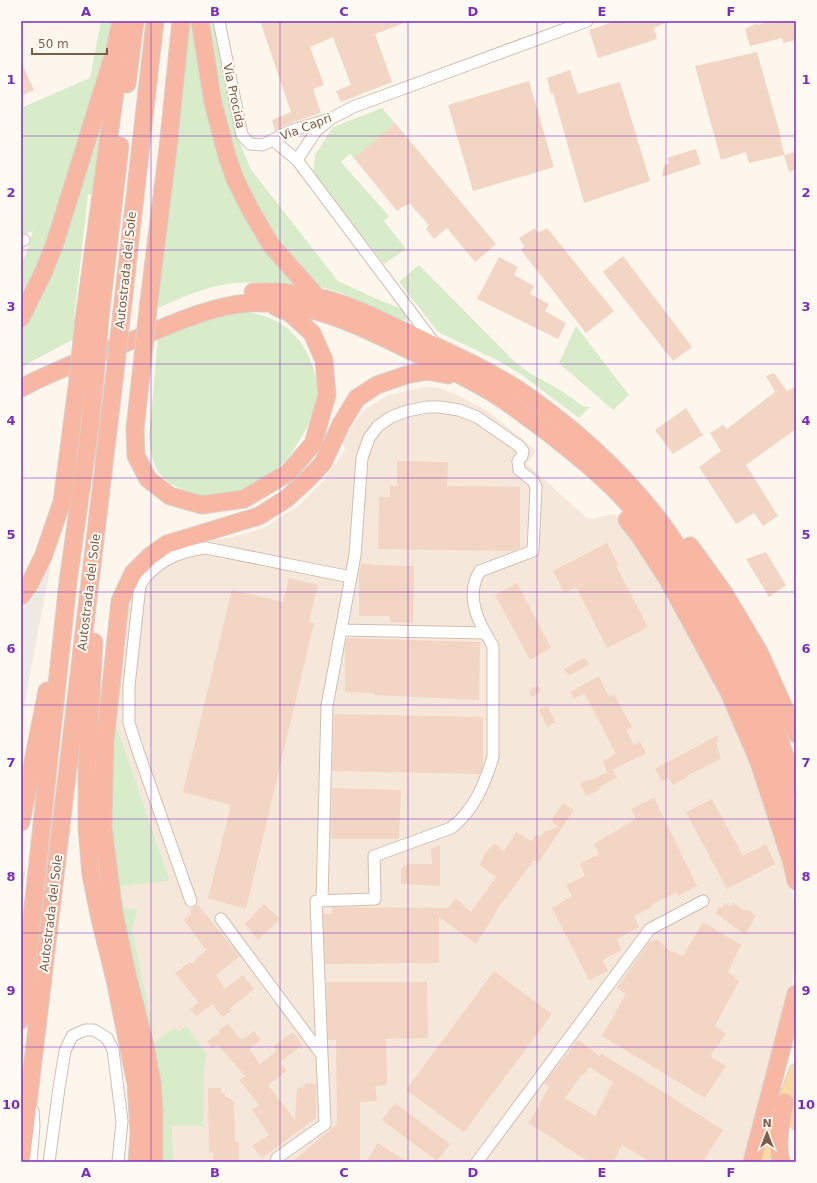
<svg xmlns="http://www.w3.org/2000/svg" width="817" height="1183" viewBox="0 0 817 1183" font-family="'DejaVu Sans',sans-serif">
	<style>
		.residential { fill: #f5e8da }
		.industrial { fill: #efe9e4 }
		.green { fill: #d8ecc9 }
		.building { fill: #f3d5c3; fill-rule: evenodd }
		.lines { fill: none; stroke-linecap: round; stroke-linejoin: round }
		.minor-casing { stroke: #d1beb0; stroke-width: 13 }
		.major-casing { stroke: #dad1cd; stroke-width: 16 }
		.highway-casing { stroke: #dad1cd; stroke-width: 19 }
		.minor { stroke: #fff; stroke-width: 11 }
		.major { stroke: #fbd9a5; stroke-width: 14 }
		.highway { stroke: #f7b7a3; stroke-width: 17 }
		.highway-bridge-casing { stroke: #dad1cd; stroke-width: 19; stroke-linecap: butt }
		.highway-bridge { stroke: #f7b7a3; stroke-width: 17 }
		.grid { fill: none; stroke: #7b2cbf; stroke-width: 1; stroke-opacity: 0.55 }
		.labels { text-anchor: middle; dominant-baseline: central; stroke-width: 4; stroke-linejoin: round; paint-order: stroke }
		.street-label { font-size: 12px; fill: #7a5c4d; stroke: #fffaf3 }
		.neatline { fill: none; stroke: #7b2cbf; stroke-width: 1.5 }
		.grid-label { font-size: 13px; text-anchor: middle; font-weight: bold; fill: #7b2cbf }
	</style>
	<rect width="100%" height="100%" fill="#fdf6ec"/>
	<path class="residential" d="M426 387 439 388 453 393 486 410 533 448 535 452 527 464 588 519 615 514 645 552 699 648 745 742 761 790 796 907V957L792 984 746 1162H173L172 1126 178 1032 174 1028 150 1045 139 966 132 930 138 909 124 908 121 886 170 881 116 725 117 680 126 600 134 581 204 540 229 538 264 528 299 505 324 480 346 448 340 442 364 410 388 395Z"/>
	<path class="industrial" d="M51 564 21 722V610L32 597Z"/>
	<path class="green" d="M101 21H113L102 74 56 221 21 306V264L26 254 33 231 21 236V108L90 78Z
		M186 21H196L223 156 298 284C272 283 243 280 217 286 196 291 176 300 156 309Z
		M204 21H214L238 138 250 168 338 281 377 299 404 310 408 316 406 320 399 321 371 306 341 293 321 287 298 265 275 239 260 215 231 149Z
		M382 108 395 123 354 158 350 154 341 162 389 216 384 221 406 249 384 264 313 173 315 155 333 127Z
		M96 126 101 127 92 195 88 194 74 318 76 320 74 339 21 367V327L37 298Z
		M419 265 513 360 531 374 557 388 583 406 590 407 579 418 522 375 499 361 438 332 399 282Z
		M245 312C272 315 293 327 306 351 314 367 320 385 316 403 312 422 304 433 294 449 291 453 289 458 285 461 271 477 235 497 213 496 202 496 191 494 181 489 165 482 157 474 152 457 147 441 151 422 152 406 154 383 156 360 158 336L216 318Z
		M576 326 629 395 613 410 559 363Z
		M117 680 116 725 170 881 121 886 124 908 138 909 132 930 153 1029 147 1033 125 947 108 797Z
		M26 864 21 905V881Z
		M186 1026 207 1054 204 1070 203 1126H172L173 1162H159L150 1045 175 1028 178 1032Z"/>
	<path class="building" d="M260 21H406L407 22 375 34 392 82 341 102 336 91 351 85 333 37 310 47 324 85 313 89 321 113 288 124 275 131 272 120 291 112Z
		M616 21H669L654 28 657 39 598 58 589 30Z
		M771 21H793L796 30V40L783 43 782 38 750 46 745 29 757 23V25Z
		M757 52 779 130 784 155 749 163 746 152 721 160 695 66Z
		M21 62 34 90 21 96Z
		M570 70 578 94 620 82 650 181 584 203 553 93 551 94 547 78Z
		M529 81 554 167 473 191 448 105Z
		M395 123 496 244 475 262 447 228 434 239 426 229 429 225 410 204 402 207 397 211 354 158Z
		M696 149 701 164 662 177 664 166 669 163 667 158Z
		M796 152V169L789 172 784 155Z
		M535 228 538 233 547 228 614 311 586 333 521 250 524 246 519 238Z
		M623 256 692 347 673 361 603 272Z
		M499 257 518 267 514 275 534 286 530 294 549 304 545 311 566 323 558 339 477 299Z
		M774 373 787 391 796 386V429L746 465 778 516 763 526 754 513 736 524 699 467 721 451 710 433 723 425 727 429 775 392 766 376Z
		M686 408 703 435 673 454 655 430Z
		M397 461 448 462 447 486 520 487V548L513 551 378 549 379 497H390V486H397Z
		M607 543 618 565 616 566 648 627 607 648 576 587 564 593 553 571Z
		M766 552 786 585 769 597 746 559Z
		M361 564H372V565L414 566 413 623 390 622V616H359V572Z
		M289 578 318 585 309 622 314 623 246 909 208 898 231 805 183 792 232 590 283 602Z
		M517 583 551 648 530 660 495 595Z
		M347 638 480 642 479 700 374 695V693L345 692V648Z
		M585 657 589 664 571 675H568L564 669Z
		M599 676 608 696 614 695 632 727 626 730 634 745 640 742 646 753 613 770 617 777 599 787 600 790 586 796 580 784 590 779 591 780 610 771 607 772 603 761 616 754 585 694 574 698 570 692Z
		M538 685 541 692 532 697 529 691Z
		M547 705 555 722 547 727 539 710Z
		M334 714 483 717V766L480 774 332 771Z
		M718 735 717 742 718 750 721 759 688 775 689 776 673 785 668 778 662 781 655 769Z
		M332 788 401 790 399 839H331Z
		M654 798 697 886 678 896 677 892 651 905 652 907 634 916 639 927 617 939 621 950 603 960 608 971 589 980 552 908 572 896 566 885 585 876 580 864 599 854 594 844 636 819 631 809Z
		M712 799 743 856 766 844 775 864 727 889 686 812Z
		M563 803 574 810 538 863 534 860 501 904 476 944 439 917V963L325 964 323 913 332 914V907L448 908 456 898 471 912 496 877 480 865 485 853 494 844 504 851 516 832 531 841 536 835 540 837 544 832 559 827 551 821Z
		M440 845V886L401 884V869L407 864H432L431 849Z
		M724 903 731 906 733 903 746 911 748 910 756 916 745 935 716 913 719 906 722 908Z
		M264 904 280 919 258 940 245 924Z
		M198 905 240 956 216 975 225 989 243 975 254 989 230 1008 232 1011 222 1017 213 1004 196 1016 190 1009 198 1002 175 973 190 962 191 964 206 950 184 920 191 914 190 910Z
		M703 922 741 945 728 972 739 981 715 1026 726 1034 710 1056 726 1066 705 1098 602 1036 626 994 617 988 649 942 657 939 672 953 673 951 683 956Z
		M494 971 552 1014 464 1132 406 1090Z
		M326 982H427L428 1038 386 1039 387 1085 375 1086 377 1101 360 1102V1162H292L337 1124 336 1040H328Z
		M228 1024 240 1039 241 1038 242 1040 254 1031 261 1040 249 1049 260 1064 277 1051 274 1046 293 1032 302 1045 280 1062 287 1071 268 1085 295 1120 297 1088 304 1087 305 1083 316 1084V1118L262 1158 252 1146 269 1135 252 1110 259 1105 239 1080 245 1076 218 1045 212 1048 207 1041 220 1033 219 1030Z
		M578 1040 600 1056 601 1054 622 1066 723 1130 703 1162H651L622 1145 613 1162H589L528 1123 540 1105H539L549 1087 544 1083ZM589 1067 613 1082 595 1116 565 1098 582 1074 584 1075Z
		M208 1088H221V1093H225V1097L230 1098 234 1103 235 1142H239V1162H213V1152L209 1153Z
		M395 1103 450 1144 437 1161 382 1120Z
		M378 1143 408 1162H366Z"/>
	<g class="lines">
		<g class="minor-casing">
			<path id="minor" d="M219 21 242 135 250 144 263 145 290 131 330 119 353 107 587 21
				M273 140 297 160 435 344
				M297 160 316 131 327 122
				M21 241 24 240
				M341 630 485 633
				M322 900 327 706 355 555 362 458 369 438 378 426 391 417 407 411 427 407H440L459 410 477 417 519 446 523 451 522 456 518 461 519 470 533 481 536 487 533 551 480 571C464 596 479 624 493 646V757C485 783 474 811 451 828L374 856 375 899 316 901 322 1055
				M191 901 138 751 129 723V686L140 585C155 561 179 551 206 548L351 577
				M221 919 322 1055 325 1124 277 1158 276 1162
				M31 1162 34 1126 33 1111
				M49 1162 59 1088 65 1051 72 1036 85 1030H94L107 1038 113 1050 122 1121 118 1162
				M477 1162 650 929 703 901"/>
		</g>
		<g class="major-casing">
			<path id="major" d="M796 1089 794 1109 796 1122
				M760 1162 785 1102 796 1071"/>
		</g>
		<g class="highway-casing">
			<path id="highway" d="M200 21 213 103 227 156 235 179 250 209 271 245 318 298
				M127 84 135 21
				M253 292C281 291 312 294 339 303 365 311 389 325 414 336 450 353 486 369 519 390 573 427 623 472 662 524 682 551 699 581 716 610 750 667 777 726 796 789
				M149 301 168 148 181 21
				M122 311 155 21
				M21 318 44 271 56 240 115 50 121 21
				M100 318 120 146
				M84 320 117 77 119 68
				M142 365 135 429 136 456 148 479 170 496 202 505 244 499 288 473 313 444 327 395 324 360 312 333 290 313 276 307
				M21 388C57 369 95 355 133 340 170 325 209 306 249 303 310 300 363 327 415 353 441 365 466 377 491 392 506 401 520 412 534 422 563 444 594 468 619 494 655 531 683 576 707 620 720 644 733 667 744 691 765 738 781 786 796 836
				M627 520 639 535 667 578 729 692 759 762 792 863 796 881
				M690 546 724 593 759 652 796 734
				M21 596 29 585 43 557 62 502 78 379
				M94 642 87 764V828L91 875 100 919 115 980 136 1084 139 1134 137 1162
				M21 822 47 691
				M21 1020 68 582 90 426 95 377
				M21 1162 115 372
				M154 1162V1110L152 1082 145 1045 127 974 114 913 103 827 105 742 120 601 133 573 150 556 167 544 259 516 286 499 307 480 323 463 341 424 357 398 377 385 406 375 427 371 448 375
				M752 1162 796 994
				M781 1162C776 1141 781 1123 785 1102"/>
		</g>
		<use href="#minor" class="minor"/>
		<use href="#major" class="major"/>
		<use href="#highway" class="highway"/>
		<g class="highway-bridge-casing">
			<path id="highway-bridge" d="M142 365 149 301
				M115 372 122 311
				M95 377 100 318
				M78 379 84 320"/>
		</g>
		<use href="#highway-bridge" class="highway-bridge"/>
	</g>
	<path class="grid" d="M151 21V1162M280 21V1162M408 21V1162M537 21V1162M666 21V1162M21 136H796M21 250H796M21 364H796M21 478H796M21 592H796M21 705H796M21 819H796M21 933H796M21 1047H796"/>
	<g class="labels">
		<g class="street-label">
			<text transform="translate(234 96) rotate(78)">Via Procida</text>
			<text transform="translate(306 127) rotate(-21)">Via Capri</text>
			<text transform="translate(126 270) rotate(-84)">Autostrada del Sole</text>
			<text transform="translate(89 592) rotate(-83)">Autostrada del Sole</text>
			<text transform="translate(51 913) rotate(-83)">Autostrada del Sole</text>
		</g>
	</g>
	<rect width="817" height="1183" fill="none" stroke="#fffaf3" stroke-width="44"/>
	<g transform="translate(767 1133)" stroke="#fffaf3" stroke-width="3" paint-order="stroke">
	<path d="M0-3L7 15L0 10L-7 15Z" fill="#7a5c4d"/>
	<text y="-6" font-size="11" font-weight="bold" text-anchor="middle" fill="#7a5c4d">N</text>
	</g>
	<path d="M32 48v6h75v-6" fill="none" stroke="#7a5c4d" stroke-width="2"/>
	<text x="38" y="48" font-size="12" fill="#7a5c4d" stroke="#fffaf3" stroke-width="3" paint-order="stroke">50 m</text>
	<rect x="22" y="22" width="773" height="1139" class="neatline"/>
	<g class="grid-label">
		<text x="86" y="16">A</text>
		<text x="215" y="16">B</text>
		<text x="344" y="16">C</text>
		<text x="473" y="16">D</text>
		<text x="602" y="16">E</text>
		<text x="731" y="16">F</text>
		<text x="11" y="84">1</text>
		<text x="806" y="84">1</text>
		<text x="11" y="197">2</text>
		<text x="806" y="197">2</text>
		<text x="11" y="311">3</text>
		<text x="806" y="311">3</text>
		<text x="11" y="425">4</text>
		<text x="806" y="425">4</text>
		<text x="11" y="539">5</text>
		<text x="806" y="539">5</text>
		<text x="11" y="653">6</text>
		<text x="806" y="653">6</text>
		<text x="11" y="767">7</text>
		<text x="806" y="767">7</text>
		<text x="11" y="881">8</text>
		<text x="806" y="881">8</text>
		<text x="11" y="995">9</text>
		<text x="806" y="995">9</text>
		<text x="11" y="1109">10</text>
		<text x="806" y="1109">10</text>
		<text x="86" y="1177">A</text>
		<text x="215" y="1177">B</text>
		<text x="344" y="1177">C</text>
		<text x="473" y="1177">D</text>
		<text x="602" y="1177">E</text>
		<text x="731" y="1177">F</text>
	</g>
</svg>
